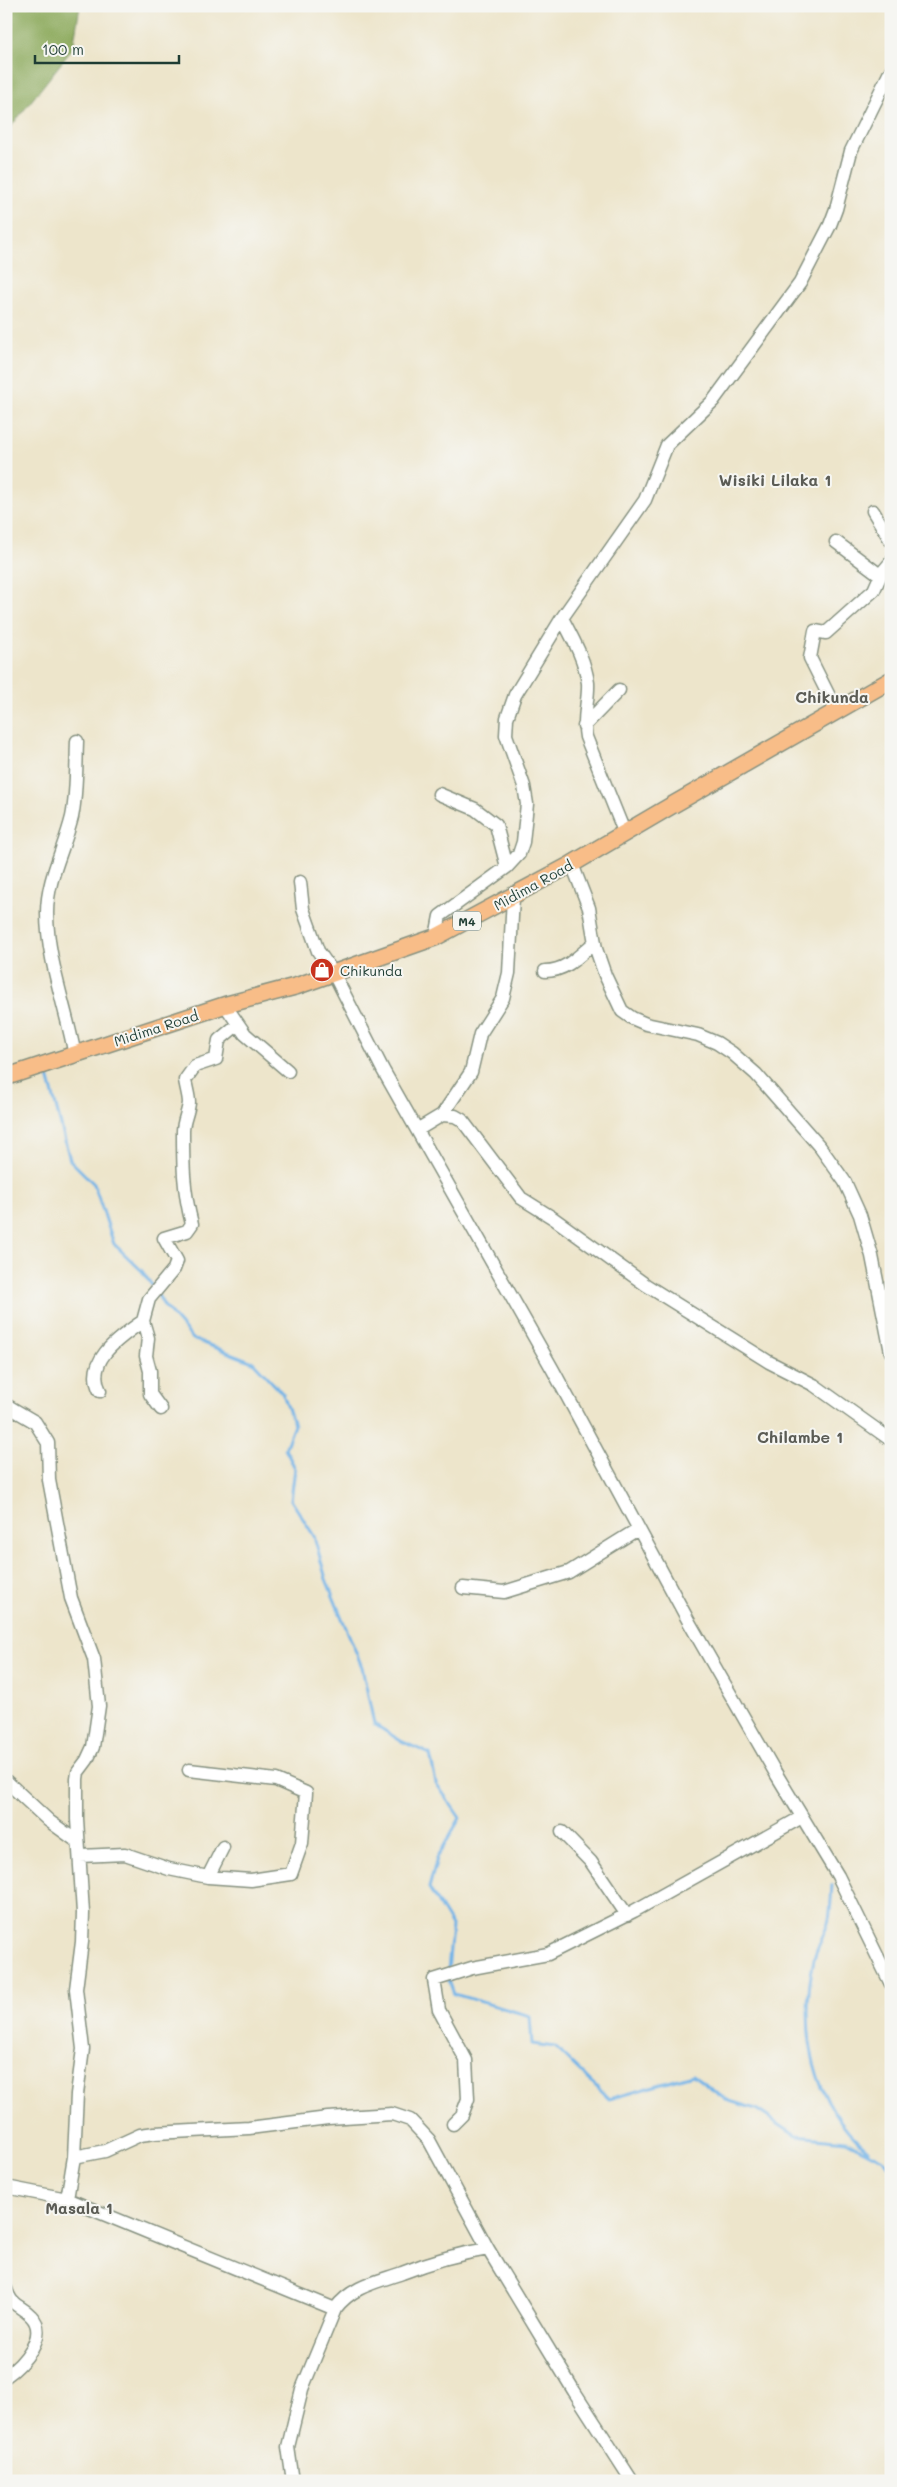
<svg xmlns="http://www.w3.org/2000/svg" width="897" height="2487" viewBox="0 0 897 2487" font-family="Mali,sans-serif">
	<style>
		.forest { fill: #8eab5e; stroke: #567449 }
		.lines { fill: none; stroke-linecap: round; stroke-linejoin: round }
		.stream { stroke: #72b3e7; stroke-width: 3 }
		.minor-casing { stroke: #869180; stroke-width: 15 }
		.major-casing { stroke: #869180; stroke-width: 19 }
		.minor { stroke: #fff; stroke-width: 12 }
		.major { stroke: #f8bd88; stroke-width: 16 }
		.labels { text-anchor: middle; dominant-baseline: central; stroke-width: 4; stroke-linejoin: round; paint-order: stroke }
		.shield { fill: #f6f6f2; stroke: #60746d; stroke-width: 1 }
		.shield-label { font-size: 12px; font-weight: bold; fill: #1f3d34 }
		.street-label { font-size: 14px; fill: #1f3d34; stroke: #f6f6f2 }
		.poi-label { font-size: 14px; fill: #1f3d34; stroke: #f6f6f2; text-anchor: start }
		.quarter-label { font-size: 16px; font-weight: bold; fill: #5b5c55; stroke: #f6f6f2 }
	</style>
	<rect width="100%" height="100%" fill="#f6f6f2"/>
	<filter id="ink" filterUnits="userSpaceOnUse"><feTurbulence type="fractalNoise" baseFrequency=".02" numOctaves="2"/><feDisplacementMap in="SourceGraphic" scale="10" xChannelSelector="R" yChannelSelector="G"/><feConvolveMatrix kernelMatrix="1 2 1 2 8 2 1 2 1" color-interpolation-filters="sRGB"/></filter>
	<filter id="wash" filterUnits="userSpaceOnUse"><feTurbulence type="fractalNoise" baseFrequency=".0096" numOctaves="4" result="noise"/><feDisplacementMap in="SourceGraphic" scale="20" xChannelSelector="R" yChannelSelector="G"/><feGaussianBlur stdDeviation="1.12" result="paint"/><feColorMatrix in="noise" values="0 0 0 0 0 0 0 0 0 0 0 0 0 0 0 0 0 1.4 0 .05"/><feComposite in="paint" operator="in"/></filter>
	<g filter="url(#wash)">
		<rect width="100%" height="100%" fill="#ede5cb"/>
		<path class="forest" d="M6 6H80L73 48 6 133Z"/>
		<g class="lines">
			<path class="stream" d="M47 1072 70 1160 94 1184 114 1244 142 1271 153 1287
				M158 1295 164 1306 193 1339 253 1362 283 1394 294 1425 285 1449 295 1468 291 1500 314 1536 326 1579 362 1667 374 1724 401 1741 430 1754 436 1783 460 1818 437 1858 429 1888 452 1926 448 1971
				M832 1885C831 1896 831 1908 829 1919 826 1933 817 1945 814 1959 799 2028 811 2104 868 2150
				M448 1978 454 1994 530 2016 532 2044 555 2047 609 2099 693 2075 726 2100 756 2109 796 2136 846 2141 885 2161 891 2169"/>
		</g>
	</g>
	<g filter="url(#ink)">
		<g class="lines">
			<g class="minor-casing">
				<path id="minor" d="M873 511 891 541
					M836 542 880 575 891 562
					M562 618C573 639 585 660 588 683 589 701 582 718 586 737L625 834
					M837 712 810 658 815 631 826 633 874 590 882 572
					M584 726 619 690
					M439 794 475 809 496 825 507 867
					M572 864 589 908 596 949 605 975 622 1011 632 1018 646 1024 698 1035 717 1043 732 1053 756 1074 820 1147 845 1182 860 1215 872 1256 891 1352
					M300 882 303 909 318 951 334 974 383 1070 553 1370 689 1622 775 1772 838 1876 891 1984
					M436 937 440 916 507 867 519 854 523 842 527 804 524 786 506 735 507 718 515 695 562 618 645 500 667 445 713 401 800 283 830 225 836 209 851 151 891 70
					M545 971C566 971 579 956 595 942
					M225 1005 245 1034 288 1071
					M75 1056C67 1010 47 960 47 913 47 879 64 850 72 817 77 793 76 766 77 741
					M442 1115 455 1116 462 1120 521 1198 553 1218 646 1285 769 1362 814 1385 891 1440
					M417 1130 442 1115 471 1072 480 1034 503 998 509 973 513 897
					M100 1391C84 1360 121 1337 143 1321
					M6 1405 35 1422 48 1443 49 1480 71 1598 94 1659 99 1706 93 1747 87 1760 78 1772 77 1779V1819L83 1913 82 1942 76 1989 83 2049 77 2094 74 2157 67 2199
					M161 1409 150 1394V1371L146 1356 148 1338 143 1321 149 1299 174 1269 177 1261 164 1238 187 1231 192 1224C183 1190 183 1164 183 1131 183 1121 188 1113 189 1103 189 1096 186 1087 185 1080L195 1066 216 1059 219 1040 237 1025
					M463 1588 504 1592 569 1572 638 1529
					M189 1770 276 1780 306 1793 302 1843 291 1874 251 1880 208 1877
					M6 1781 49 1821 78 1842
					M562 1832 591 1862 627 1915
					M80 1856 125 1854 169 1869 208 1877 223 1847
					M453 2124 462 2115 468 2099 466 2060 439 2010 434 1980 472 1968 548 1954 634 1911 802 1817
					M74 2157 105 2151 140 2135 155 2133 249 2128 328 2118 392 2114 410 2120 429 2140 488 2249 574 2391 632 2481
					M6 2187 67 2199 335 2309
					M6 2289C12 2308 20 2304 31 2316 50 2335 22 2365 6 2376
					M293 2481 288 2447 302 2389 335 2309C352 2286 377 2282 402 2273 432 2261 456 2254 488 2249"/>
			</g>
			<g class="major-casing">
				<path id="major" d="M6 1077 225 1005 297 986 436 937 572 864 669 807 891 680"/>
			</g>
			<use href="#minor" class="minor"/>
			<use href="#major" class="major"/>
		</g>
	</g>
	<defs>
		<g id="shop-disc" transform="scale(1.25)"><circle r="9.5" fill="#c8321e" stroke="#f6f6f2"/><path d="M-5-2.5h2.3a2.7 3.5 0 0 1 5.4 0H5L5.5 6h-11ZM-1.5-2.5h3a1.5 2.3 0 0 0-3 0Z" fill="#fff"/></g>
	</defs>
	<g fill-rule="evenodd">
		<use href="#shop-disc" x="322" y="970"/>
	</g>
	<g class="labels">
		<rect class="shield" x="453" y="911.5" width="28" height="19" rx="4"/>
		<g class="shield-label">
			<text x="467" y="921">M4</text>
		</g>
		<g class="street-label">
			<text transform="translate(533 885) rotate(-29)">Midima Road</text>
			<text transform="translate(156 1028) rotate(-18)">Midima Road</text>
		</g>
		<g class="poi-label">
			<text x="340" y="970">Chikunda</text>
		</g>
		<g class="quarter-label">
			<text x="775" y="479">Wisiki Lilaka 1</text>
			<text x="832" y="696">Chikunda</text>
			<text x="800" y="1436">Chilambe 1</text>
			<text x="79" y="2207">Masala 1</text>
		</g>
	</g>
	<rect width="897" height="2487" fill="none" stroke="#f6f6f2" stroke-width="25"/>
	<path d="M35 55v8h144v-8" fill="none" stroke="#1f3d34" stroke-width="2.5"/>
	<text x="42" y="55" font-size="15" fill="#1f3d34" stroke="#f6f6f2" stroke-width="4" paint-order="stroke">100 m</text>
</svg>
